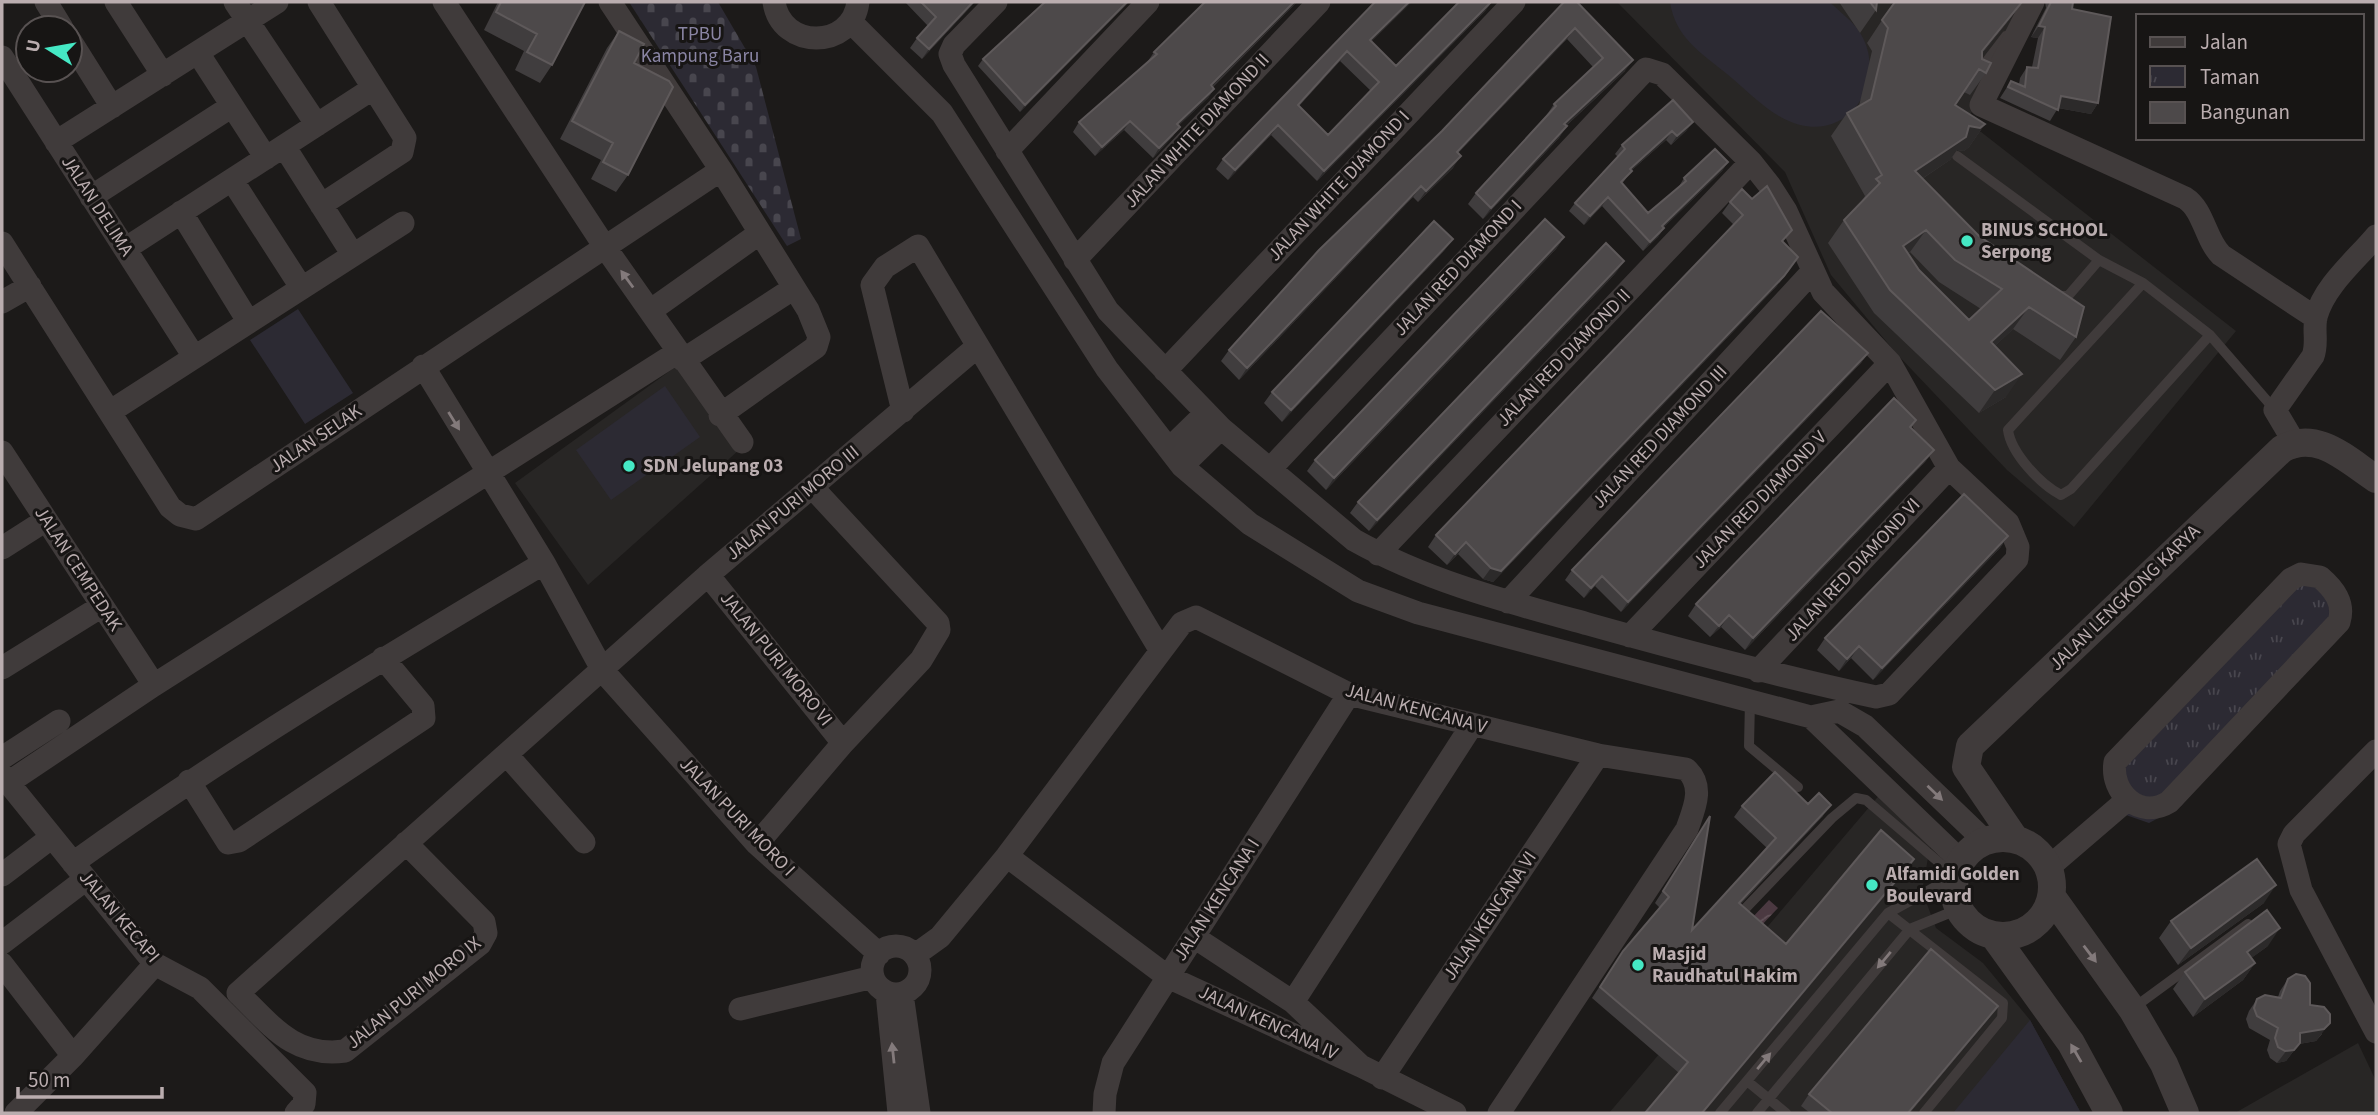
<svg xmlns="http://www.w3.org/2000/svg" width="2378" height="1115" viewBox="0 0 2378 1115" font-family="'Source Sans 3',sans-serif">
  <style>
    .built { fill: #282625 }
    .green { fill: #2c2a33 }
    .cemetery { fill: url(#cemetery-stones) }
    .park { fill: url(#park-tufts) }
    .water { fill: url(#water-waves) }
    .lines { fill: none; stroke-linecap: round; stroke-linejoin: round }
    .service { stroke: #403b3b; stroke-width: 10 }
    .minor { stroke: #403b3b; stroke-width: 23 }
    .tertiary { stroke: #403b3b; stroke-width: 28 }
    .wall { fill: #403d3e; fill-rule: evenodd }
    .shaded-wall { fill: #2c2a2a }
    .building { fill: #4d494a; stroke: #5e595a; stroke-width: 2; fill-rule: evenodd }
    .oneway { fill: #837a7b }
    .poi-dot { fill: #45e8c4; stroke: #171514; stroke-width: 2.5 }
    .labels { text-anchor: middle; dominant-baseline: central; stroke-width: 6; stroke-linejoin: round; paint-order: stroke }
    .park-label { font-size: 19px; fill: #8a85a4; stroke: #171514 }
    .street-label { font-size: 19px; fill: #baadaf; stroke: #171514 }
    .poi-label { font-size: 19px; font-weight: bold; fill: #baadaf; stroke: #171514; text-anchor: start }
  </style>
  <defs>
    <pattern id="cemetery-stones" width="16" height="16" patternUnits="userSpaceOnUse" patternTransform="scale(1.75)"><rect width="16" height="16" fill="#2c2a33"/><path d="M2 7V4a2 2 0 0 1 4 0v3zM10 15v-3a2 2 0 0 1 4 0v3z" fill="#48464e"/></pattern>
    <pattern id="park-tufts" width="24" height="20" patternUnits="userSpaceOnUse" patternTransform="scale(1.75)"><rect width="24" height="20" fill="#2c2a33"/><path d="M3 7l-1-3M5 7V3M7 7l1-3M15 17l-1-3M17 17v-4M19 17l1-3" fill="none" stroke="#48464e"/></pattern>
    <pattern id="water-waves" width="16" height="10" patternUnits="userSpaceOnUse" patternTransform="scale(1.75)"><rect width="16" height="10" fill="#4b3941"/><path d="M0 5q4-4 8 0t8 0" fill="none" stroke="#63535a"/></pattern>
  </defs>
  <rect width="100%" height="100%" fill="#1c1a19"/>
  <path class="built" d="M1617,2H2013L2027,9L1967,121L2236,331L2074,527L2007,470L1895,352L1831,275L1785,172Z
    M678,365L739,450L588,585L515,483Z
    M1882,792L1930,847L1922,891L1936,928L1983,963L2030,1020L2081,1113H1609Z
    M2358,1043L2376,1081V1113H2235Z"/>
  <path class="green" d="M1670,2C1710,2 1751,2 1792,2C1802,2 1820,0 1829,2C1834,5 1840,12 1845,16C1896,57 1862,140 1800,125C1772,118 1749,92 1727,74C1701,53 1675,37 1670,2Z
    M298,309L353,393L305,424L250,340Z
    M665,386L700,437L611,500L576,450Z
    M2030,1020L2081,1113H1953Z"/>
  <path class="cemetery" d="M629,2H718L756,67L801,239L787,246Z"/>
  <path class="park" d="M2290,568L2319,571L2346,612L2181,806L2149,823L2126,815L2109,756Z"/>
  <path class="water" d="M1769,900L1778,908L1758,929L1749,921Z"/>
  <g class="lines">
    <path class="service" d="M1980,70L2006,36
      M1957,156L2099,260L2143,283L2210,335L2275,410
      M2143,283L2008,430C2011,453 2040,484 2061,495L2071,489L2210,335
      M2057,296H2068L2099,260
      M1750,701L1749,746L1798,787
      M1888,913L2003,1003L2002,1018L1924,1113
      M2132,1009L2248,924
      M1747,1081L1786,1113
      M1720,1113L1888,913L1955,876L1866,800L1856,798L1832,818L1741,913
      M1757,1113L1910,929L1959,909"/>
    <path class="minor" d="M46,2L62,28
      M116,2L163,75
      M235,2L317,125
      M319,2L405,138L402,152L321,205
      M444,2L605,247L742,442
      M610,2L721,170L808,310L819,337L816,347L720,415
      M774,2C781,50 852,50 858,2
      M996,2L954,45L950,54L954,65L1108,311L1221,428L1354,540C1427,581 1508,602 1588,624C1684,651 1779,676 1876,697L1889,694L2017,559L2018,547L2008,523L1949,468L1890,363L1823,292L1786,211L1770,186L1751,162L1662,74L1646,69L1271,468
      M2033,2L1981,105L2185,198C2204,210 2205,239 2221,255L2316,318
      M851,22L942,113L1107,369L1182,466L1250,524L1358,591L1418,613L1811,717L1839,711L1865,726L1985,841
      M70,40L112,107
      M198,53L266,158
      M2,57L193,355
      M56,142L277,2
      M284,146L353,255
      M1007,151L1148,2
      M232,180L301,287
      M91,197L232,106
      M181,212L248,321
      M2,243L170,507L180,515L196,519L721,170
      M125,249L372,89
      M1075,260L1319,2
      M2,302L30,286
      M650,311L760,233
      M683,360L794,288
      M1165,371L1514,2
      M111,411L403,223
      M903,411L872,285L885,267L918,246L1161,651
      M2294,442L2275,410L2313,356C2318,343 2313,331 2316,317C2324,286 2356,260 2376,236
      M1169,449L1206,413
      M2,452L154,685
      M1182,466L1221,428
      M2,548L46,520
      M1378,554L1751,162
      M544,563L603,671L757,844L879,954
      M2301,574L2320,577C2334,589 2345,603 2339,622L2169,802C2140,820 2110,793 2115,762L2291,579Z
      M708,575L843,743
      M1508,602L1812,272
      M1630,636L1890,363
      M2,668L102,606
      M1758,671L1949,468
      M1811,717L1961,861
      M2376,751L2294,834L2289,844L2301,890L2376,1032
      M507,755L584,842
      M2,758L59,721
      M2,775L155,964L200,988L305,1093L304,1104L296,1113
      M189,781L228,843L239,841L424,718L423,706L383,658
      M8,783L154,685L678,352
      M406,843L484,922L486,933L480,944L345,1051C294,1058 271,1025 238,993L708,575L978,346
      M757,844L843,743L921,660L939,630L938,623L812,487
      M1007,856L1168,977L1361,1066
      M73,863C225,754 384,658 544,563L423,366
      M2049,867L2127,800
      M2,875L52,837
      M1194,937L1293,1002L1361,1066L1455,1113
      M2,943L86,879
      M872 970a24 24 0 1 1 48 0a24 24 0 1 1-48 0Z
      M915,955L940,937L1007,856L1182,623L1196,617L1349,694L1598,755L1686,769C1705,786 1694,809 1687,829L1499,1113
      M2,964L73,1056
      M887,993L899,1113
      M902,994L919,1113
      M1293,1002L1472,725
      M740,1009L873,977
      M1382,1078L1598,755
      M16,1113L73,1056L155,964
      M1104,1113L1105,1094L1113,1063L1349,694"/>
    <path class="tertiary" d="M1954 887a49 49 0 1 1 98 0a49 49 0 1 1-98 0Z
      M2015,839L1966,767L1970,746L2282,449C2317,429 2347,460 2376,479
      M2052,897L2132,1009L2164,1064L2185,1113
      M1994,936L2071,1043L2109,1113"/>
  </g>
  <path class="wall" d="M498,2H585L552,65L540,83L515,70L524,51L484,30Z
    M905,2H975L922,59L910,48L917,38L928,26Z
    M1045,2H1129L1020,112L978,66L983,59Z
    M1297,2L1213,87L1214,89L1208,98L1179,125L1173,136L1153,158L1124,130L1095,156L1073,132L1079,122L1149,62L1148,61L1154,52Z
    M1375,2L1372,42L1396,66L1492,2L1485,11L1317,181L1271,135L1228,180L1216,169L1223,159ZM1340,61L1371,91L1328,135L1299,106Z
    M1564,2L1625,71L1566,126L1559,138L1483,219L1468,204L1476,193L1546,116L1554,104L1593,67L1567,39L1458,153L1453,168L1418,202L1413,197L1239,380L1221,361L1229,350L1442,131Z
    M1839,2H1877L1876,10L1860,33Z
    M1894,2H2022L2006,24L1982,54V59L1986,73L1970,95L1964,92L1955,105L1985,124L1969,147L1964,151L1957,150L1950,160L1922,179L2076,337L2060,360L2013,329L1995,346L2006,397L1979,413L1874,313L1828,243L1844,220L1861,202L1865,196L1831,136L1847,113L1859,106L1872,51L1867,43ZM1910,252L1939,282L1981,309L1969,320L1919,270L1908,254Z
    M2045,2H2073L2072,9L2098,103L2091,114L2058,108L2050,121L2000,98L2011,81L2019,84L2020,78L2027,67H2032L2038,38L2031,37L2046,8Z
    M619,31L634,63L628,175L616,192L591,179L601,160L560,139L607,48Z
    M1693,122L1686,131L1671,145L1666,140L1632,170L1622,184L1648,213L1678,188L1684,178L1728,162L1722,171L1664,227V228L1658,237L1643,251L1602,206L1584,225L1569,211L1575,203L1618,157L1615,154L1622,145Z
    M1730,202L1783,243L1790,269L1776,287L1493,582L1483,579L1458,554L1447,565L1428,547L1436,535L1734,225L1722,213Z
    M1564,237L1556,249L1326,490L1307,471L1315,460Z
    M1445,250L1282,422L1264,403L1272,392Z
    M1616,273L1369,531L1350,513L1358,502Z
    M1868,353L1861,363L1621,612L1595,586L1584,598L1565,580L1572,570Z
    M1916,420L1911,428L1934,450L1925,462L1745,650L1721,627L1710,637L1688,616L1696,604Z
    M2008,536L2000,548L1873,680L1851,658L1839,671L1817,650L1825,638Z
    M1808,804L1823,816L1741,904L1786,944L1907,870L1679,1073L1592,998L1623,951L1660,908L1655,903L1710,816L1692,930L1767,848L1734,817L1742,806Z
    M2264,903L2178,965L2159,938L2171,921Z
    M2268,946L2251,958L2255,963L2243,980L2193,1017L2173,989L2185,972Z
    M2288,979L2310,1005L2322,1034L2316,1041L2299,1044L2286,1061L2277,1063L2270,1058L2267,1050L2270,1040L2249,1028L2246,1019L2249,1011L2257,999L2278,997L2280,991Z
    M1990,1017L1910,1113H1810L1801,1106L1809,1094Z"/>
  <path class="shaded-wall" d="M973,2H975L922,59L929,49Z
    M1127,2H1129L1020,112L1025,105Z
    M1294,2H1297L1205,94L1211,85Z
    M1409,2H1412L1363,50L1370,40Z
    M1492,2L1485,11L1317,181L1324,171Z
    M2022,2L2006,24L1966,74L1982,51Z
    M2039,26L2045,27L2038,38L2031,37Z
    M1575,28L1567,39L1449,163L1457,152Z
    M1347,51L1340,61L1291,115L1298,105Z
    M1633,60L1625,71L1556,135L1564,124Z
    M1214,89L1208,98L1171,133L1177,124Z
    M2061,96L2098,103L2091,114L2053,107Z
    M1130,121L1124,130L1095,156L1102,147Z
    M1693,122L1686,131L1671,145L1677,136Z
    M1985,124L1969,147L1964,151L1957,150L1950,160L1899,194L1915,171L1969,126Z
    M1278,125L1271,135L1228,180L1235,170Z
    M1567,126L1559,138L1483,219L1491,208Z
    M1180,127L1173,136L1153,158L1159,148Z
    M1672,131L1666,140L1624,177L1630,169Z
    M1461,156L1453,168L1418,202L1426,191Z
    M1728,162L1722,171L1656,235L1662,226Z
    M1421,186L1413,197L1239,380L1247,368Z
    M1608,197L1602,206L1584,225L1590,216Z
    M1664,228L1658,237L1643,251L1650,242Z
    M1926,230L1910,252L1887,269L1903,246Z
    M1564,237L1556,249L1326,490L1334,478Z
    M1453,239L1445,250L1282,422L1291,410Z
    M1798,257L1776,287L1493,582L1483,579L1491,568Z
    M1624,261L1616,273L1369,531L1377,520Z
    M2029,307L2013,329L1975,365L1991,342Z
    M1868,353L1861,363L1621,612L1628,602Z
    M2022,374L2006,397L1979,413L1995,390Z
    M1934,450L1925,462L1745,650L1753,638Z
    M2008,536L2000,548L1873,680L1882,668Z
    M1466,542L1458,554L1447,565L1455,554Z
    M1602,576L1595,586L1584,598L1591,588Z
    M1729,615L1721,627L1710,637L1719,626Z
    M1859,646L1851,658L1839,671L1847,659Z
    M1831,805L1823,816L1731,914L1739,903Z
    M1914,859L1907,870L1704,1113H1702Z
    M2276,885L2264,903L2178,965L2191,948Z
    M2280,928L2268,946L2235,970L2247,952Z
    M2255,963L2243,980L2193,1017L2205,999Z
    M1998,1006L1990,1017L1910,1113H1908Z
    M2330,1023L2316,1041L2299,1044L2286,1061L2277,1063L2300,1033Z"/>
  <path class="building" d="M501,2H585L552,65L527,52L537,34L496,12Z
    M921,2H973L929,49L917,38L936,17Z
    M1045,2H1127L1025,105L983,59Z
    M1205,2H1294L1211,85L1214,89L1177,124L1180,127L1159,148L1130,121L1102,147L1079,122L1157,54L1154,52Z
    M1375,2H1409L1370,40L1396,66L1459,2H1491L1324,171L1278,125L1235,170L1223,159ZM1347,51L1379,82L1328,135L1298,105Z
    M1564,2H1577L1633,60L1564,124L1567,126L1491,208L1476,193L1556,106L1554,104L1603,58L1575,28L1457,152L1461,156L1426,191L1421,186L1247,368L1229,350L1319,250L1442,131Z
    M1870,2H1877L1876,10Z
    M1895,2H2022L1982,51V59L1991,63L1986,73L1979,69L1955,105L1985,124L1980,128L1969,126L1966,137L1915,171L1979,236L2084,307L2076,337L2029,307L1991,342L2022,374L1995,390L1890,290L1844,220L1880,183L1876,179L1882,175L1847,113L1871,99L1888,28L1882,20ZM1926,230L1955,260L2002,289L1969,320L1919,270L1903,246Z
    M2051,2H2073L2072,9L2111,17L2098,103L2061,96L2058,110L2008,87L2011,81L2025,87L2027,67L2038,68L2045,27L2039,26Z
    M619,31L644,44L634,63L669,81L673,87L628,175L603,162L613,143L572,121Z
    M1673,100L1693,122L1677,136L1672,131L1630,169L1632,171L1621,182L1648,213L1686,181L1684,178L1715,149L1728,162L1662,226L1664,228L1650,242L1608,197L1590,216L1575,203L1625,149L1622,145Z
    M1767,186L1792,230L1782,241L1798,257L1784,276L1501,571L1491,568L1466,542L1455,554L1436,535L1743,215L1730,202L1742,189L1752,199Z
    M1545,219L1564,237L1334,478L1315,460Z
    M1434,221L1453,239L1291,410L1272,392Z
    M1606,243L1624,261L1377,520L1358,502Z
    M1821,311L1868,353L1628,602L1602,576L1591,588L1572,570Z
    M1894,398L1916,420L1910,427L1934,450L1753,638L1729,615L1719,626L1696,604Z
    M1964,494L2008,536L1882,668L1859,646L1847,659L1825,638Z
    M1775,772L1808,804L1819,793L1831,805L1739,903L1786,944L1881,830L1914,859L1702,1113H1645L1688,1062L1600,987L1623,951L1669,897L1663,891L1710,816L1692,930L1776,838L1742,806Z
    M2257,859L2276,885L2191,948L2171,921Z
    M2267,910L2280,928L2247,952L2255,963L2205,999L2185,972Z
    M1931,949L1998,1006L1908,1113H1832L1809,1094Z
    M2296,974L2305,976L2310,983V1005L2324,1007L2330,1014V1023L2324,1029L2300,1033V1043L2294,1050L2285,1051L2278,1047L2275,1038L2278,1028L2257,1016L2254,1008L2257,999L2265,995L2281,998L2288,979Z"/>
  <defs><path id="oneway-solid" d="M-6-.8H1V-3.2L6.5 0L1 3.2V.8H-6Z" transform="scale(1.75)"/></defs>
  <g class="oneway">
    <use href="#oneway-solid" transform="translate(627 279) rotate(-126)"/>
    <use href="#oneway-solid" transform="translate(454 421) rotate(58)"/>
    <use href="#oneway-solid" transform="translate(1935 793) rotate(44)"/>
    <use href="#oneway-solid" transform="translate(2090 954) rotate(53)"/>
    <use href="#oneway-solid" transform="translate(1884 960) rotate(130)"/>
    <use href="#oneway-solid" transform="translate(893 1053) rotate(-96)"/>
    <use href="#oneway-solid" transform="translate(2076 1053) rotate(-120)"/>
    <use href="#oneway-solid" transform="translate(1764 1061) rotate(-50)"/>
  </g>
  <g class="poi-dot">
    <circle cx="1967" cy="241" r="7"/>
    <circle cx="629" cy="466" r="7"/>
    <circle cx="1872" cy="885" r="7"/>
    <circle cx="1638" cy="965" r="7"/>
  </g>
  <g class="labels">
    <g class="park-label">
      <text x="700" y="34">TPBU<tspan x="700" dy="22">Kampung Baru</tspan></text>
    </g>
    <g class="street-label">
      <text transform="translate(1197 131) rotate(-47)">JALAN WHITE DIAMOND II</text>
      <text transform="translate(1339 186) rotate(-47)">JALAN WHITE DIAMOND I</text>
      <text transform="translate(97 206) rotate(57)">JALAN DELIMA</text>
      <text transform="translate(1458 268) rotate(-47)">JALAN RED DIAMOND I</text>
      <text transform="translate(1564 358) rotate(-46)">JALAN RED DIAMOND II</text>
      <text transform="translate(1660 437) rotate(-47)">JALAN RED DIAMOND III</text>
      <text transform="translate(316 439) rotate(-34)">JALAN SELAK</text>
      <text transform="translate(1760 500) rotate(-46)">JALAN RED DIAMOND V</text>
      <text transform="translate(793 503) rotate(-40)">JALAN PURI MORO III</text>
      <text transform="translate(78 569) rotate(57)">JALAN CEMPEDAK</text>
      <text transform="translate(1853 570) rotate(-47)">JALAN RED DIAMOND VI</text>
      <text transform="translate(2125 598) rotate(-44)">JALAN LENGKONG KARYA</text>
      <text transform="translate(776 659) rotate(51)">JALAN PURI MORO VI</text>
      <text transform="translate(1416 709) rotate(15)">JALAN KENCANA V</text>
      <text transform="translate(737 817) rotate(46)">JALAN PURI MORO I</text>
      <text transform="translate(1217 900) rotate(-57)">JALAN KENCANA I</text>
      <text transform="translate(1490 916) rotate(-56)">JALAN KENCANA VI</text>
      <text transform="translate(119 917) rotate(50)">JALAN KECAPI</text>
      <text transform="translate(414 993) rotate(-39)">JALAN PURI MORO IX</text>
      <text transform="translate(1268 1023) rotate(25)">JALAN KENCANA IV</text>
    </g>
    <g class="poi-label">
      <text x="1981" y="230">BINUS SCHOOL<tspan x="1981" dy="22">Serpong</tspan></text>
      <text x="643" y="466">SDN Jelupang 03</text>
      <text x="1886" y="874">Alfamidi Golden<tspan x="1886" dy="22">Boulevard</tspan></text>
      <text x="1652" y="954">Masjid<tspan x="1652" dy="22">Raudhatul Hakim</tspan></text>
    </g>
  </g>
  <rect width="2378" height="1115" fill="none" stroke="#baadaf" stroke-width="7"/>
  <rect x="2136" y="14" width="228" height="126" fill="#171514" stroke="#585252" stroke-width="2"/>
  <rect x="2150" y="37" width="35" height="10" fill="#403b3b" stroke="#585252" stroke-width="2"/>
  <text x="2200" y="49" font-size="21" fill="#baadaf">Jalan</text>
  <rect x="2150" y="66" width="35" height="21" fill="url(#park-tufts)" stroke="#585252" stroke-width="2"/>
  <text x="2200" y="84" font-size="21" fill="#baadaf">Taman</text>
  <rect x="2150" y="102" width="35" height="21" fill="#4d494a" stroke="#585252" stroke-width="2"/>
  <text x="2200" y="119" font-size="21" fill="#baadaf">Bangunan</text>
  <g transform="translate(49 49) rotate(281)"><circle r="33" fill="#171514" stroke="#585252" stroke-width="2"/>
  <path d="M0-5L12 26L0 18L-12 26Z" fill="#45e8c4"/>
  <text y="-10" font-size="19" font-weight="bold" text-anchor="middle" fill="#baadaf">U</text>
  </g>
  <path d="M18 1087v10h144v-10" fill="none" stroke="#baadaf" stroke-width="3.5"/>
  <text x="28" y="1087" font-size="21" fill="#baadaf" stroke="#171514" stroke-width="5" paint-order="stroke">50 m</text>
</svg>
